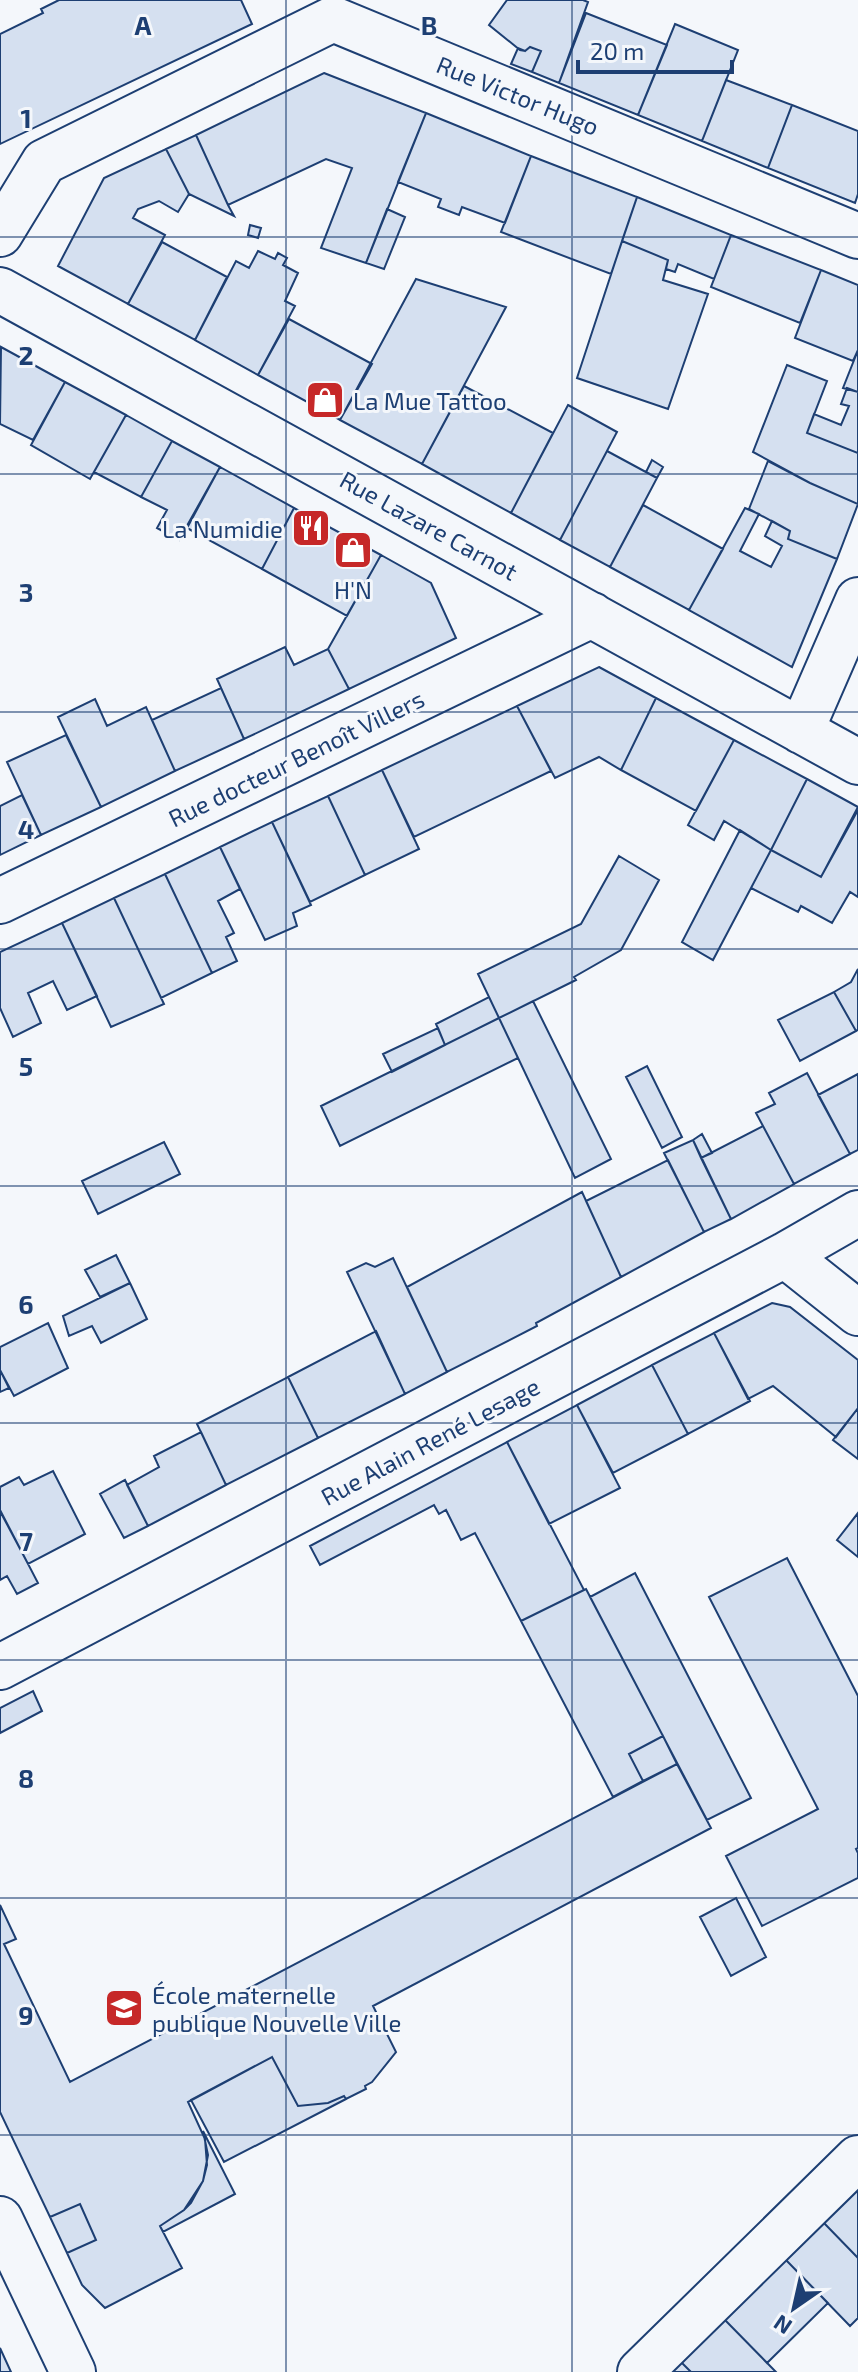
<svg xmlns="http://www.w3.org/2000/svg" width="858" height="2372" viewBox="0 0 858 2372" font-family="'Exo 2',sans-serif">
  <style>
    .building { fill: #d5e0f0; stroke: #1d3f73; stroke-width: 2 }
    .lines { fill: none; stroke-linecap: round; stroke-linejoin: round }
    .street-casing { stroke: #1d3f73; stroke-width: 48 }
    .street { stroke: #f4f7fb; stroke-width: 44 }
    .grid { fill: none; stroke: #1d3f73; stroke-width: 2; stroke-opacity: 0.55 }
    .labels { text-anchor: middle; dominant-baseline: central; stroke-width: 6; stroke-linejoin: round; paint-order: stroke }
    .street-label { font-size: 24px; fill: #1d3f73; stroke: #f4f7fb }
    .poi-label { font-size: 24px; fill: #1d3f73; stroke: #f4f7fb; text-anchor: start }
    .grid-label { font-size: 26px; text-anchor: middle; font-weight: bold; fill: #1d3f73; stroke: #f4f7fb; stroke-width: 6; stroke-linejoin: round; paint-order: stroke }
  </style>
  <rect width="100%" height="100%" fill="#f4f7fb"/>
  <path class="building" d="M59,0H241L252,24L0,144V34L43,13L41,9Z
    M507,0H583L588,2L559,83L532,72L541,51L530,47L525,51L520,50L489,25Z
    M586,13L667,45L638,115L559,83Z
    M675,24L738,50L702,141L638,115Z
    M530,47L541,51L532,72L511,64L518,48L525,51Z
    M324,73L426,113L366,263L321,248L352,168L326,159L228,205L196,135Z
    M726,80L792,105L768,168L702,141Z
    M792,105L858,131V194L855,203L768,168Z
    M426,113L531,156L505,223L462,207L459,215L438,207L441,199L398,182Z
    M196,135L228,205L234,216L189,194L166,149Z
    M166,149L189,194L178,212L159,201L138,209L133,218L165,235L128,304L58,266L104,178Z
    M531,156L637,197L611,274L501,232Z
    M637,197L731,235L714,279L678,264L675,272L666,269L668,260L622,241Z
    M387,209L405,217L384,269L366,263Z
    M250,225L261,228L258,238L248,235Z
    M731,235L821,270L800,323L711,287Z
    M622,241L668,260L663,280L708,294L668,409L577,378Z
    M162,242L227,277L195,340L128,304Z
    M258,251L275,259L278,253L287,258L283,265L298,273L285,301L295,306L258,375L195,340L236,261L249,268Z
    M821,270L858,285V350L853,361L795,338Z
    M416,279L506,307L422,464L340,420Z
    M289,319L372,364L340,420L258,375Z
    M1,347L65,382L33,440L0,424Z
    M858,350V392L843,388Z
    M787,365L827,381L807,433L858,453V504L810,483L753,452Z
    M65,382L126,415L90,479L31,445Z
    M464,386L553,433L511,513L422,464Z
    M847,388L858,392V453L807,433L814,414L841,425L849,406L841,404Z
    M568,405L617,432L560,540L511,513Z
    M126,415L172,441L141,497L94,472Z
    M172,441L220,467L179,540L157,528L167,510L141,497Z
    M607,451L657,478L610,567L560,540Z
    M652,460L663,467L657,478L646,472Z
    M768,461L810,483L858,504L837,559L788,539L790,531L749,509Z
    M220,467L294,508L262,569L187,528Z
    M643,505L723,549L689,610L610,567Z
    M294,508L381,555L347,616L262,569Z
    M745,508L759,514L740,551L771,567L782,546L765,536L772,521L790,531L788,539L837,559L792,667L689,610Z
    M381,555L431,583L456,638L349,689L328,649Z
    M285,647L294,665L328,649L349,689L244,739L217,679Z
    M599,667L656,698L621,770L599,757L555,778L517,706Z
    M221,688L244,739L175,771L152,720Z
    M656,698L734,740L696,811L621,770Z
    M95,699L107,726L146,707L175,771L101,807L58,717Z
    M517,706L551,771L414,837L382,770Z
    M66,735L101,807L41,835L7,762Z
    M734,740L807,779L771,850L724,821L714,840L688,825Z
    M382,770L419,849L365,875L328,796Z
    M807,779L858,807L821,877L771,850Z
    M22,795L41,835L0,855V806Z
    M328,796L365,875L310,902L272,822Z
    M858,810V897L850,892L832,923L801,906L798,912L751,888L771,850L821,877Z
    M272,822L311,905L293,913L297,926L265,940L220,847Z
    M740,830L771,850L713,960L682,942Z
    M220,847L240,889L218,901L234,933L226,937L237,961L212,973L165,874Z
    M619,856L659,880L621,950L574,977L576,980L499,1018L478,974L581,924Z
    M165,874L212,973L161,998L114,898Z
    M114,898L164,1004L111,1027L62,923Z
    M62,923L97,996L67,1010L53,981L28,993L41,1023L13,1037L0,1008V952Z
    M858,969V1030L856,1031L834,992L851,982Z
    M834,992L856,1031L800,1061L778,1020Z
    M489,997L499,1018L445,1045L436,1024Z
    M533,1001L611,1159L575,1178L499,1018Z
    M499,1018L518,1058L340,1146L321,1106Z
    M438,1028L445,1045L392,1072L383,1054Z
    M647,1066L682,1137L662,1148L626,1077Z
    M807,1073L850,1154L794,1184L756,1113L775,1104L769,1093Z
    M858,1074V1150L850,1154L818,1095Z
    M763,1126L794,1184L731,1219L701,1158Z
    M702,1134L712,1153L701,1158L693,1140Z
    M693,1140L731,1219L704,1232L664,1153Z
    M164,1142L180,1174L98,1214L82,1181Z
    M668,1160L704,1232L621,1277L586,1201Z
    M582,1192L621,1277L536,1323L537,1326L447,1372L407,1287Z
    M116,1255L130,1283L100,1297L85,1270Z
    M393,1258L447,1372L405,1394L347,1272L366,1263L375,1267Z
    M130,1283L147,1319L101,1343L92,1326L69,1336L63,1316Z
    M772,1303L790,1307L858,1360V1408L836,1437L773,1386L748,1399L714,1333Z
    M48,1323L68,1368L14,1396L0,1370V1347Z
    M376,1331L405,1394L318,1438L288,1377Z
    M714,1333L750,1401L688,1434L652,1365Z
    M652,1365L688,1434L613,1473L577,1405Z
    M0,1370L9,1388L0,1392Z
    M288,1377L318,1438L226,1485L197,1424Z
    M577,1405L620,1488L549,1524L507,1442Z
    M858,1408V1459L833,1440Z
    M201,1432L226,1485L148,1526L127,1485L159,1467L154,1456Z
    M507,1442L584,1590L521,1621L475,1533L461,1540L446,1510L439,1514L434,1505L320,1565L310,1546Z
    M53,1471L85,1534L28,1564L0,1511V1487L19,1477L24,1485Z
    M125,1480L148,1526L124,1538L100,1494Z
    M0,1510L38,1583L17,1594L7,1576L0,1580Z
    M858,1513V1557L837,1540Z
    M787,1558L858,1696V1848L856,1849L858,1853V1878L762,1926L726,1856L818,1809L709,1597Z
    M635,1573L751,1798L707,1820L590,1597Z
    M586,1589L663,1736L629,1754L643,1781L613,1797L521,1621Z
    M33,1691L42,1711L0,1733V1708Z
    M663,1736L677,1764L643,1781L629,1754Z
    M677,1764L711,1828L373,2006L396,2052L372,2082L365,2086L366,2089L346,2099L344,2096L328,2103L298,2106L272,2057L188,2102L205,2139L207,2165L203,2181L191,2203L184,2210L160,2226L182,2268L105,2308L82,2285L67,2253L96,2240L80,2204L50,2217L0,2112V1905L16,1939L4,1944L70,2082Z
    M736,1898L766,1957L731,1976L700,1917Z
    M272,2057L298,2106L328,2103L344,2096L346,2099L224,2162L191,2100Z
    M203,2131L235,2194L163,2232L160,2226L184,2210L203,2181L208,2155Z
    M858,2188V2258L823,2222Z
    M80,2204L96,2240L67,2253L50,2217Z
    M823,2222L858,2258V2318L850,2326L785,2259Z
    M785,2259L828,2303L767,2363L724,2319Z
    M724,2319L776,2372H691L680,2361Z
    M0,2348L11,2372H0Z
    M680,2361L691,2372H668Z"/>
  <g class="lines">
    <defs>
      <path id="street" d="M0,234L44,162L333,19L858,236
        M0,290L858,762
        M801,731L858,600
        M0,901L592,615
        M785,1255L858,1313
        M0,1667L785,1255L858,1213
        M0,2219L73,2372
        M640,2372L858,2158"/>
    </defs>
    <use href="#street" class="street-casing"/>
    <use href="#street" class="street"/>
  </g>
  <path class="grid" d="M286,0V2372M572,0V2372M0,237H858M0,474H858M0,712H858M0,949H858M0,1186H858M0,1423H858M0,1660H858M0,1898H858M0,2135H858"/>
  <defs>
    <symbol id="shop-square" viewBox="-11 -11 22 22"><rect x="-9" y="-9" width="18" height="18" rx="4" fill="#c62828" stroke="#f4f7fb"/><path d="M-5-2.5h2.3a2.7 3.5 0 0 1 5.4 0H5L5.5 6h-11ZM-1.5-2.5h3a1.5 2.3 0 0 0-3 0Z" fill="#fff"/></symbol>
    <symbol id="restaurant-square" viewBox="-11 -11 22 22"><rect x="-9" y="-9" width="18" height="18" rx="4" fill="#c62828" stroke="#f4f7fb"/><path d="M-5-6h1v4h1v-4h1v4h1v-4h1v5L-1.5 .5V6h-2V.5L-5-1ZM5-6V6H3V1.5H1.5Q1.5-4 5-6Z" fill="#fff"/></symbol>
    <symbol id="school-square" viewBox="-11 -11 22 22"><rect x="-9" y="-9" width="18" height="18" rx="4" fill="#c62828" stroke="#f4f7fb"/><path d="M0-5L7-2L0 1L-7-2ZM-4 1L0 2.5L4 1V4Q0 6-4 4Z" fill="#fff"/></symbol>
  </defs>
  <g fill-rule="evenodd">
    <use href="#shop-square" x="303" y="378" width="44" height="44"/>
    <use href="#restaurant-square" x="289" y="506" width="44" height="44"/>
    <use href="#shop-square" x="331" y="528" width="44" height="44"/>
    <use href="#school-square" x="102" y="1986" width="44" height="44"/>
  </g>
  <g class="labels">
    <g class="street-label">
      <text transform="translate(518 95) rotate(22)">Rue Victor Hugo</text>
      <text transform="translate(429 525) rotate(29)">Rue Lazare Carnot</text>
      <text transform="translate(296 758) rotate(-26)">Rue docteur Benoît Villers</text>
      <text transform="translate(430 1441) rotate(-28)">Rue Alain René Lesage</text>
    </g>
    <g class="poi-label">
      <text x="353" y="400">La Mue Tattoo</text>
      <text x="283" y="528" text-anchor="end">La Numidie</text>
      <text x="353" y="589" text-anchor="middle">H'N</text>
      <text x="152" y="1994">École maternelle<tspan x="152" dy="28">publique Nouvelle Ville</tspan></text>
    </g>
  </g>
  <g class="grid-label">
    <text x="143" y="35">A</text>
    <text x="429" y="35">B</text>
    <text x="26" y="128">1</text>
    <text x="26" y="365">2</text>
    <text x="26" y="602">3</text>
    <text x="26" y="839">4</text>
    <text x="26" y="1076">5</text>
    <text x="26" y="1314">6</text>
    <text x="26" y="1551">7</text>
    <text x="26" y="1788">8</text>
    <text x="26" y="2025">9</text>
  </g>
  <g transform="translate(794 2308) rotate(214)" stroke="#f4f7fb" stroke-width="6" paint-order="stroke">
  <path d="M0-6L14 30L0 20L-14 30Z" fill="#1d3f73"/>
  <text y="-12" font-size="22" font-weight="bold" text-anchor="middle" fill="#1d3f73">N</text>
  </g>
  <path d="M578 60v12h154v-12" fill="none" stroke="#1d3f73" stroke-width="4"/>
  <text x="590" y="60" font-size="24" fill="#1d3f73" stroke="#f4f7fb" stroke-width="6" paint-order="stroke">20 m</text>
</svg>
